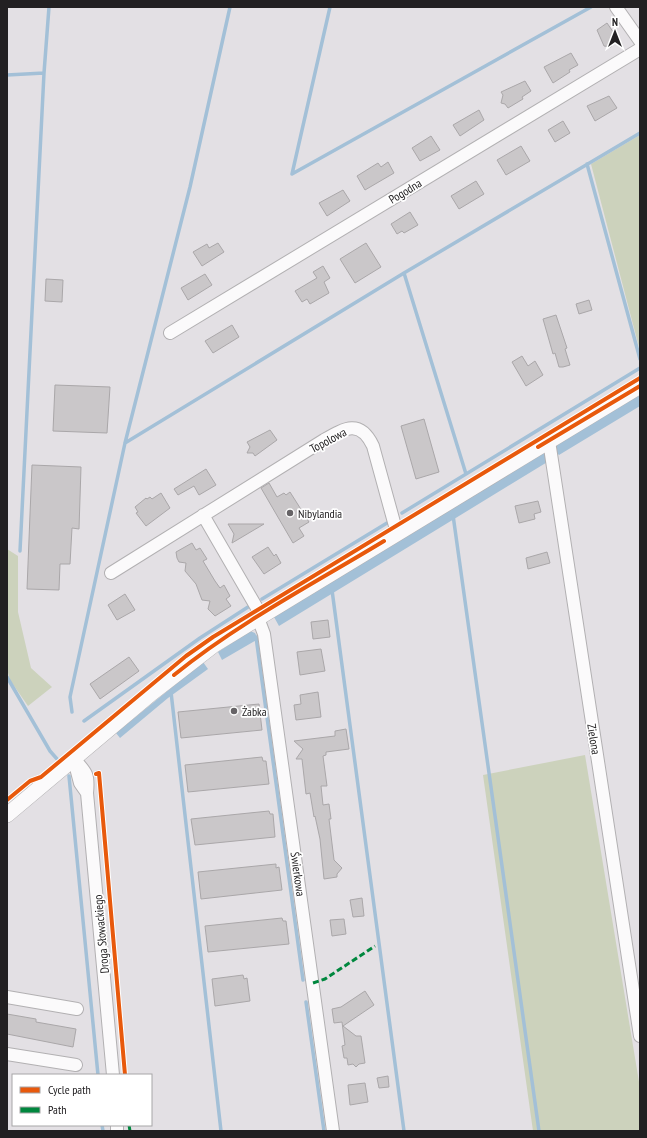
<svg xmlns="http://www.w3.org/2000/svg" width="647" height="1138" viewBox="0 0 647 1138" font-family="'PT Sans Narrow',sans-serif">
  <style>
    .green { fill: #ccd2bc }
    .water { fill: #a3c0d7 }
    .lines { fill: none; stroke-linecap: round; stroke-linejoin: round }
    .stream { stroke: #a3c0d7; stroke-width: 3.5 }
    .building { fill: #cac7c9; stroke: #aaa7a9 }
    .minor-casing { stroke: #b2b0b2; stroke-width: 14 }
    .major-casing { stroke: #b2b0b2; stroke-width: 16 }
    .minor { stroke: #fbfafb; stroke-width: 12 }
    .major { stroke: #fbfafb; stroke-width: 15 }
    .quiet { stroke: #00873e; stroke-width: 3; stroke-dasharray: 6 3; stroke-linecap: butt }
    .cycleway-casing { stroke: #fff; stroke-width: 6 }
    .cycleway { stroke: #e8590c; stroke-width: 4 }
    .poi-dot { fill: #666366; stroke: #fff; stroke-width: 1.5 }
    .labels { text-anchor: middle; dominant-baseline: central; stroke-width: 3.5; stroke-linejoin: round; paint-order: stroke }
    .street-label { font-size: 12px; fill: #222022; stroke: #fff }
    .poi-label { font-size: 12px; fill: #222022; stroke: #fff; text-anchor: start }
  </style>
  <rect width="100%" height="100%" fill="#e3e0e4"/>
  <path class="green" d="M640,135V351L591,164Z
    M7,549L18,556V612L31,668L52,687L28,706L10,680L7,669Z
    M585,755L640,1088V1131H533L483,775Z"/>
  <path class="water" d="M640,393V406L559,455L556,452V444Z
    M543,451L547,455L549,461L279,626L274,617Z
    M250,631L255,633L258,639L222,660L218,652Z
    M203,662L208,669L168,698L120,738L116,733Z"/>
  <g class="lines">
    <path class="stream" d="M330,7L292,174L591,7
      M7,75L44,73
      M587,164L640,359
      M404,273L466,474
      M125,443L404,273L640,133
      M402,513L640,368
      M453,515L539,1131
      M20,551L44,73L49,7
      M332,590L404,1131
      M262,599L387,523
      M256,637L303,980
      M7,677L50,751L57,759
      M171,692L221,1131
      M72,712L70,697L125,443L190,187L230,7
      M84,721L200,638L248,607
      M69,776L98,1075
      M306,1002L324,1131
      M102,1125L103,1131"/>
  </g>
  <path class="building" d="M607,23L618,39L612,43L611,47L604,46L597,30Z
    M571,53L578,65L569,70L570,72L553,83L544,67Z
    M525,81L531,91L522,97L523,99L508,108L505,104L501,103L503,95L501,92Z
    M609,96L617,108L595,121L587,106Z
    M479,110L484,120L460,136L453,125Z
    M563,121L570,133L555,142L548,130Z
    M431,136L440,150L420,161L412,148Z
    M521,146L530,161L506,175L497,160Z
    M388,162L394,173L365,190L357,176L378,163L381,167Z
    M476,181L484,194L459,209L451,196Z
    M343,190L350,201L327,216L319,203Z
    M410,212L418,225L404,233L402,231L397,234L391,224Z
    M218,243L224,252L202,266L193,252L207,244L209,248Z
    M366,243L381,267L355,283L340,259Z
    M323,266L330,278L324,282L329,293L310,304L307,299L302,302L295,291L317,278L313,272Z
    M205,274L212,285L188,300L181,288Z
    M46,279L63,280L62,302L45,301Z
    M589,300L592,310L579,314L576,304Z
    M556,315L567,348L565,349L570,365L563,367H559L555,353L553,354L543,319Z
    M232,325L239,337L213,353L205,341Z
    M522,356L528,366L535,361L543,375L526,386L512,362Z
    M55,385L110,387L107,433L53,431Z
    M424,419L439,472L416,479L401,426Z
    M270,430L277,440L255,456L253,453H247L250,447L247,442Z
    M32,465L81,467L79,529L72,528L70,564H60L59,590L27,589Z
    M206,469L216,485L199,495L194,486L178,495L174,489Z
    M269,483L277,497L284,493L286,495L290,492L309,522L299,528L304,536L293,543L261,488Z
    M161,493L170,508L146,526L136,513L138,512L135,507L146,498L147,499L150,497L152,499Z
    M538,501L541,512L534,514L535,519L519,523L515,506Z
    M228,524H264L232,543L234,534Z
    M192,543L196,550L200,548L207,559L203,561L215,581L220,588L224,585L230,596L226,599L231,606L215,616L208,609L210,601L202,600L196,584L185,571L186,563L179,562L177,558L176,552Z
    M268,547L274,556L276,554L281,563L264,574L252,557Z
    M547,552L550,563L528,569L526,558Z
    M125,594L135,610L117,620L108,605Z
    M328,620L330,637L313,639L311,622Z
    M321,649L325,671L300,675L297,652Z
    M129,657L139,671L100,699L90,684Z
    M318,692L321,717L296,720L294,705L301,704L300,695Z
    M259,704L262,730L181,738L178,712Z
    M346,729L349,749L326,752V755L323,756L327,786H321L323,805L329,804L331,819H329L334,860L342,868L337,874V877L324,879L320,839L315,816L314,817L310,793L306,794L302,759H296L303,749L294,741L335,736V731Z
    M262,757L263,761H266L269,784L188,792L185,765Z
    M269,811L270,814H273L275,837L195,845L191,819Z
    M276,864V868L279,867L282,890L201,899L198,872Z
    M362,898L364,916L353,917L350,900Z
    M282,918L283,921H286L289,944L208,952L205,926Z
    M344,919L346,934L332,936L330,920Z
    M243,975L244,979L247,978L250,1001L215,1006L212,979Z
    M365,991L374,1005L343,1026L356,1036H361L365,1063L359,1064L356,1067L353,1064L348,1065L347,1058H344L342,1046L345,1045L342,1022L334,1023L332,1009L341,1007Z
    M7,1014L36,1019V1022L76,1029L73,1047L7,1034Z
    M388,1076L389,1087L379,1088L377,1078Z
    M365,1083L368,1102L350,1105L348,1085Z"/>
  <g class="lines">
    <defs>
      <path id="minor" d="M616,7L640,41
        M170,333L640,49
        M549,441L640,1036
        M203,515L261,615
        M111,573L324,440C345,428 360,419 373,446L395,526L399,532
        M258,618L264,634L333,1131
        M74,759C86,772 89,774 87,793L113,1075
        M74,760L80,783L87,793
        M7,997L77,1009
        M7,1054L76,1065
        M117,1125V1131"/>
      <path id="major" d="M7,815L152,693L214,645L640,386"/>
    </defs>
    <use href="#minor" class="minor-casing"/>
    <use href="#major" class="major-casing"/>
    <use href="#minor" class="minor"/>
    <use href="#major" class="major"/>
    <path class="quiet" d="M313,983L325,979L375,946
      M129,1125L130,1131"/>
    <defs>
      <path id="cycleway" d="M538,447L640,386
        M174,675C238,623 313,584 384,541
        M96,774L99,773L125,1075
        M7,800L30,781L41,777L186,656L213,637L640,378"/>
    </defs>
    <use href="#cycleway" class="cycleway-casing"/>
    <use href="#cycleway" class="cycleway"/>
  </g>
  <g class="poi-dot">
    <circle cx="290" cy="513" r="4"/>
    <circle cx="234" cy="711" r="4"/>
  </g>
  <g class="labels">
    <g class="street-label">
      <text transform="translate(405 191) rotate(-31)">Pogodna</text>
      <text transform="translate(328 440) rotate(-28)">Topolowa</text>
      <text transform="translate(594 739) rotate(81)">Zielona</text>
      <text transform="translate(298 874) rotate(82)">Świerkowa</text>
      <text transform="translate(101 934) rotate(-95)">Droga Słowackiego</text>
    </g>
    <g class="poi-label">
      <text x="298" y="513">Nibylandia</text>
      <text x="242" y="711">Żabka</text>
    </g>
  </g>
  <rect width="647" height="1138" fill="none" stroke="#222022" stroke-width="16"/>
  <rect x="12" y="1074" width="140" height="52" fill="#ffffff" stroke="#a7a6a7"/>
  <rect x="20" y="1087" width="20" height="6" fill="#e8590c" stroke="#a7a6a7"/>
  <text x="48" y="1094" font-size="12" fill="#222022">Cycle path</text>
  <rect x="20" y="1107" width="20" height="6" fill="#00873e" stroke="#a7a6a7"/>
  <text x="48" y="1114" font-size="12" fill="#222022">Path</text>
  <g transform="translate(615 32)" stroke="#ffffff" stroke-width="3" paint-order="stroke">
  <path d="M0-3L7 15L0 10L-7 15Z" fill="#222022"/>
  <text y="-6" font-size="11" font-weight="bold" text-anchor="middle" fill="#222022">N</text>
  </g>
</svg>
